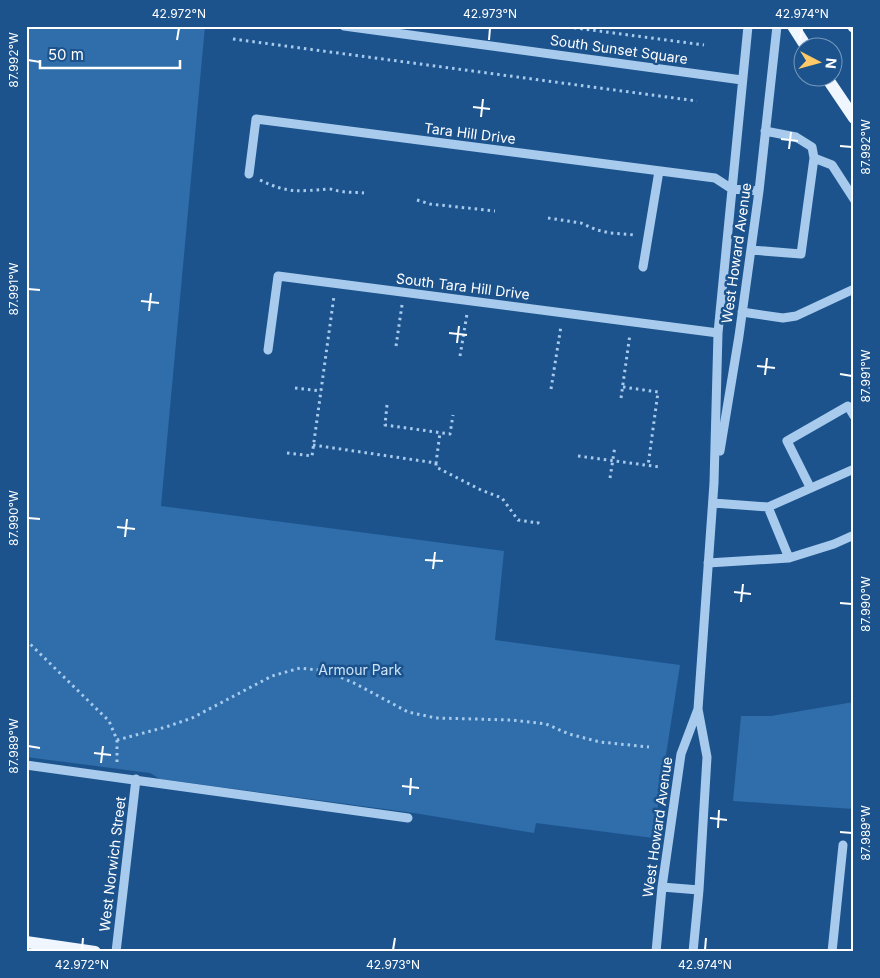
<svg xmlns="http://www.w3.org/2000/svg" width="880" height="978" viewBox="0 0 880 978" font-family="Inter,sans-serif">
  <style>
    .green { fill: #2f6eaa }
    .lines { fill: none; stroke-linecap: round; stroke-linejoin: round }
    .path { stroke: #a8cbed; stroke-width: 3; stroke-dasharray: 2.5 4; stroke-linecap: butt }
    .minor { stroke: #a8cbed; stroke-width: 9 }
    .major { stroke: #eff6ff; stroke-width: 12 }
    .ticks { fill: none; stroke: #fff; stroke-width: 2 }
    .labels { text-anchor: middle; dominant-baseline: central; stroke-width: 5; stroke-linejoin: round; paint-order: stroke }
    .street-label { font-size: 14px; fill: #fff; stroke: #1c538d }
    .park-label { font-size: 14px; fill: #cee4f9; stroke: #1c538d }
    .neatline { fill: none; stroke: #fff; stroke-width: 2 }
    .ticks-label { font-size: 12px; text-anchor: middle; fill: #fff }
  </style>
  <rect width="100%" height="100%" fill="#1c538d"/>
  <path class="green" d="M26,26H205L161,506L504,551L495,640L680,665L653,838L536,823L534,833L414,813L160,779L150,773L26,757Z
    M854,702V809L733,801L741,716H771Z"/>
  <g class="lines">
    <path class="path" d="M561,26L704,45
      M233,39L697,101
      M260,180C289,194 299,191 329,189C333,189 336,191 340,191C348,193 356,192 364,193
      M417,200L430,204L495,211
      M548,218L581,223L597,230L610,233L635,235
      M396,346L402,305
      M460,356L467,314
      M623,387L658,392L648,466
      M295,388L321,391
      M551,389L561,326
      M621,398L630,334
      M387,405L385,425L450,434L453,415
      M313,445L436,463L440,433
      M287,453L312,456L334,296
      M578,456L660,467
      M436,463V467L481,490L502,498L518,520L538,523L539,518
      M610,478L615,446
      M26,640L109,721L117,740L166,727L192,718L272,676L300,668L327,671L356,684L408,712L436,718L511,720L546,724L569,734L600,742L649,747
      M117,740V764"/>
    <path class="minor" d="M344,26L742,80
      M814,158L832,165L854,199
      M249,174L256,119L715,178L732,189L759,191
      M751,250L801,254L814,158L812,147L796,137L765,131
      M643,267L659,171
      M742,312L783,318L796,316L854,289
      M268,350L278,276L718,333
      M720,451L739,336L759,191L777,26
      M810,487L787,441L848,406L854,416
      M713,503L768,507L854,469
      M768,507L789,558
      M708,563L789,558L834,544L854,535
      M26,765L408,818
      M662,887L699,890
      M116,952L136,779
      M656,952L662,887L681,754L698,709
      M693,952L699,890L707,757L698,709L714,483L718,333L748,26
      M832,952L843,845"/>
    <path class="major" d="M793,26L807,48
      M853,26L854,27
      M827,78L854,118
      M26,942L95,952"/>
  </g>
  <path class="ticks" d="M177,40L179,28M489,40L490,28M800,40L802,28M28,60L40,62M473,107L490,109M481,117L483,99M781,139L798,141M840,146L852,147M789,149L791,132M28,289L40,290M141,301L159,303M149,311L151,293M449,333L467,335M457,343L459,326M757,366L775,368M840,374L852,376M765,375L767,358M28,518L40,519M117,527L135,529M125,537L127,519M425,560L443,561M433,569L435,552M734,592L751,594M741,602L743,584M840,603L852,604M28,746L40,748M94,753L111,755M101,763L103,746M402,786L419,788M410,795L411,778M710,818L727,820M718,828L719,810M840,832L852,833M82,950L83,938M393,950L395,938M705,950L706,938"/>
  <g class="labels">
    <g class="street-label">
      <text transform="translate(619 49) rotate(8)">South Sunset Square</text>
      <text transform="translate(470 133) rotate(7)">Tara Hill Drive</text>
      <text transform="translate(736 253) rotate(-82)">West Howard Avenue</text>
      <text transform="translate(463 286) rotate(7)">South Tara Hill Drive</text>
      <text transform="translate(657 827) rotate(-82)">West Howard Avenue</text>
      <text transform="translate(112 864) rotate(-83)">West Norwich Street</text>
    </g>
    <g class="park-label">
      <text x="360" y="669">Armour Park</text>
    </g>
  </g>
  <rect width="880" height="978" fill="none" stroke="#1c538d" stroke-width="55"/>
  <g transform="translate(818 62) rotate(96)"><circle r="24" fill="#1c538d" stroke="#7798bb"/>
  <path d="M0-4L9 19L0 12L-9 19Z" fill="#fec966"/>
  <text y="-8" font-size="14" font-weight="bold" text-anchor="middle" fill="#ffffff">N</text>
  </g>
  <path d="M40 60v8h140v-8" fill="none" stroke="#ffffff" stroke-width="2.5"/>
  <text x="48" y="60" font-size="15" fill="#ffffff" stroke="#1c538d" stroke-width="4" paint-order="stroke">50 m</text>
  <rect x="28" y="28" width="824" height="922" class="neatline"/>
  <g class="ticks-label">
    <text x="179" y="18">42.972°N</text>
    <text x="490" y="18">42.973°N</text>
    <text x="802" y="18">42.974°N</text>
    <text transform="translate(14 60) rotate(-90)" y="4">87.992°W</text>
    <text transform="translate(866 147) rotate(-90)" y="4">87.992°W</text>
    <text transform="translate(14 289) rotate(-90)" y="4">87.991°W</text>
    <text transform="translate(866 376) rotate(-90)" y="4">87.991°W</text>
    <text transform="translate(14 518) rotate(-90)" y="4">87.990°W</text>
    <text transform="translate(866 604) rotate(-90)" y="4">87.990°W</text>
    <text transform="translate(14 746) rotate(-90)" y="4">87.989°W</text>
    <text transform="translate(866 833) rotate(-90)" y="4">87.989°W</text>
    <text x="82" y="969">42.972°N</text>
    <text x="393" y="969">42.973°N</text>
    <text x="705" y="969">42.974°N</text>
  </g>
</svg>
